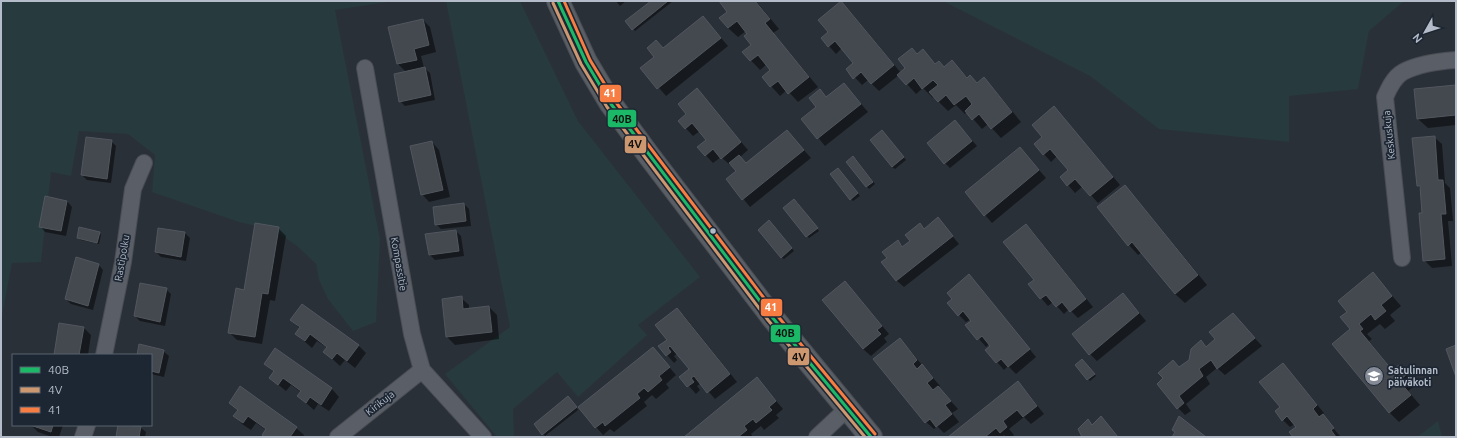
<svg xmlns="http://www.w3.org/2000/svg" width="1457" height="438" viewBox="0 0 1457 438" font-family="Ubuntu,sans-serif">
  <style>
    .green { fill: #273a3e }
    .shadow { fill: #0007 }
    .building { fill: #444950; stroke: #52575f }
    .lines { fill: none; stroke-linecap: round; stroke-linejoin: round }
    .street-casing { stroke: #484c53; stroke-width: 18 }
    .secondary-casing { stroke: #484c53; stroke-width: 24 }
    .street { stroke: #5a5e66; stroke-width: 16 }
    .secondary { stroke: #595d64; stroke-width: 22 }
    .bus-1-casing { stroke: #1d2633; stroke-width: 6 }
    .bus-2-casing { stroke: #1d2633; stroke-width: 6 }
    .bus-3-casing { stroke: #1d2633; stroke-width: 6 }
    .bus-1 { stroke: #1ab867; stroke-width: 3 }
    .bus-2 { stroke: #cd976f; stroke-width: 3 }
    .bus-3 { stroke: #f77d43; stroke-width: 3 }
    .bus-dot { fill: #b4bcc9; stroke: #1d2633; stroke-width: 1.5 }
    .labels { text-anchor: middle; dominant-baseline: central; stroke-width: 3.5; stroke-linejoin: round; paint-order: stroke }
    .street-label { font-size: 10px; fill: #b4bcc9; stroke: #1d2633 }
    .poi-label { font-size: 10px; font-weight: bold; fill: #b4bcc9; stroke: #1d2633; text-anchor: start }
    .line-badge { stroke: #1d2633; stroke-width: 1.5 }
    .badge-label { font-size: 11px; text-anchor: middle; font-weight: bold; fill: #fff }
    .pale-badge-label { font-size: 11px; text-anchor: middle; font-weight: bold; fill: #111 }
  </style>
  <rect width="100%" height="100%" fill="#2a3038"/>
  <path class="green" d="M1,1H394L335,10L380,239L376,322L353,331L328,299L319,280L316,264L297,246L274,230L239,222L152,192L155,155L128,134L79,131L71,176L51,172L41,262L12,263L1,321Z
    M446,1H520L578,121L700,277L638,325L647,335L578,397L557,372L513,409L514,437H497L445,374L510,327Z
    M943,1H1404L1369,31L1358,89L1289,96V142L1159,129L1090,76Z
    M1438,421L1442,437H1417Z"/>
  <path class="shadow" d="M616,1H626L620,6Z
    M652,1H673L635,31L627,21Z
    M720,1H756L779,29L773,33L818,87L798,102L787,90L780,96L763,77L772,70L767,64L760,70L743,52L752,45L748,34L746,31L738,37L728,28L729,12Z
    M848,9L901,73L923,50L936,65L944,68L952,61L968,78L970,76L977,83L984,78L993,88L1021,122L1001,138L988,124L982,129L967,112L965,114L956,105L948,111L934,97L933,98L923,88L916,94L899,75L879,91L868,80L862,85L847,69L855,63L842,48L836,54L829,46Z
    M703,17L728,46L666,96L642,68Z
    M423,20L430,27L436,52L421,56L424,68L430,73L435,100L405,106L400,101L406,72L398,64L389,28Z
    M844,84L868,112L825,146L803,119L818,108L820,91L827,98Z
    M1456,86V125L1428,128L1418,119Z
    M697,90L748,150L740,157L747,164L787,131L811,158L750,207L727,179L737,171L731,164L730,165L721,157L713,163L698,147L707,140L700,131L693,136L679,121L688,114Z
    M1061,115L1120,185L1098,203L1083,186L1075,193L1061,177L1069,170L1057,156L1051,162L1044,154Z
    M955,121L977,146L950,168L945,163Z
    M884,133L906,160L895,169L892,167Z
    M1434,137L1442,144L1445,183L1450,188L1453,221H1448L1452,266L1432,268L1424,260L1423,214L1421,190L1418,186Z
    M111,141L116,146L111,183L87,180L82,175Z
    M432,142L439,150L450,197L429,202L422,194Z
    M1020,148L1046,178L992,223L985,215Z
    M856,159L875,184L869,189L847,162Z
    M840,171L860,196L853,201L851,199Z
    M1124,186L1134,196L1207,285L1185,303L1175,294L1142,252L1138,255L1129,245L1098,207Z
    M67,201L72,207L66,236L45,232L40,226Z
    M797,202L819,231L809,238L785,208Z
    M464,204L469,209L471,226L441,229L436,224Z
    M938,219L959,244L904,287L896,280L888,258L897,241L903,247L911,241L920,225L924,229Z
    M771,224L794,251L784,259L781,257Z
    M1026,225L1033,232L1093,307L1078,318L1069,309L1064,314L1053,302L1048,306L1041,298L1035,280Z
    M278,228L286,236L275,301L270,300L262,344L237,340L230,333L245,291Z
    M456,231L461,236L464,256L435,260L430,255L427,235Z
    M99,232L101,235L99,244L81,240L78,238Z
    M185,233L190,238L186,261L161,257L156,252Z
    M98,264L103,270L93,310L71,304L66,299Z
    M1373,274L1401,306L1390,315L1395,321L1385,329L1380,324L1367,334L1372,339L1369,341L1393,371L1399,366L1416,385L1408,391L1420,405L1399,422L1390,413L1334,344L1352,330L1349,312Z
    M969,276L1036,357L1016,374L1008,366L1004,370L997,362L987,350L992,346L990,343L986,347L967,325L972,321L971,319L966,322L959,315L953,299Z
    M166,289L171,294L165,326L140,321L135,316Z
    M852,290L889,334L884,338L887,342L871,356L863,349Z
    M461,298L469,305V310L489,307L497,315L499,339L455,345L447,337L443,300Z
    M1130,302L1146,321L1097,361L1090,354Z
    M677,309L685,317L737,382L715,399L701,383L697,386L700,390L696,394L681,377L690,369L678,353L674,356L677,360L674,363L667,355L668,340Z
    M292,320L358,345L366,353L355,368L345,360L340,366L325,352L328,348L317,341L312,348L296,334L300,329Z
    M1240,322L1262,346L1225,375L1217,368L1206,377L1210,384L1186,404L1191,411L1185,415L1178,408L1165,378L1173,361L1180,368Z
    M83,327L91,335L88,355H55Z
    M900,339L940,386L938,387L958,409L952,413L959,422L944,433L937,426L934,429L926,422Z
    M653,348L676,375L666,384L669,388L656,399L652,395L644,402L647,406L614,432L610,429L603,435L579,407Z
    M276,349L332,389L339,397L329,411L318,404L314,410L298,396L301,392L291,385L286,391L270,378L274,372L265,364Z
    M163,351L169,356L164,377L151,374V355H138Z
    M1085,363L1096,376L1090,381L1088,379Z
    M1290,372L1324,413L1322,415L1340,436L1339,437H1295L1297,427L1295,424L1290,427L1283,420L1281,407Z
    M757,378L783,409L776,415L779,418L764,430L761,426L751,434L753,437H685Z
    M1025,390L1044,414L1031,424L1024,417L1009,429L1014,435L1012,437H1006L1004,435L1002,437H950Z
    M570,400L578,410L545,436L535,424Z
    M230,402L296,428L304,435L303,437H265L266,430L256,423L251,430L242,424L235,416L239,411Z
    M31,425H63L59,437H52L38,432Z
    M119,425H130L140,427L146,432L145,437H117Z"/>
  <path class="building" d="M651,1H668L632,30L625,21Z
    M719,1H755L770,19L765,23L809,77L788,94L778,81L770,87L762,77L770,70L758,55L750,61L742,52L751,45L744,36L747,34L737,21L728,28L719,18L727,12Z
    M841,1L894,65L871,84L861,72L853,79L846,69L853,63L835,41L828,47L821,38L828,32L818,20Z
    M703,16L721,38L657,89L640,68L654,57L647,48L656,40L663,48Z
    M423,19L429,45L414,49L417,60L397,64L388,27Z
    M912,48L917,54L923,49L935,64L939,61L944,67L952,60L967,78L970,75L977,83L984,77L1012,112L991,129L979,114L972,120L965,111L972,104L966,96L954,105L946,95L938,102L929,92L938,85L933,80L922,89L914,78L906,85L897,75L905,68L898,59Z
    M425,67L431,95L399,102L394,74Z
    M844,83L861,104L817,139L801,119L816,107L809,98L820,89L826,97Z
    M1456,85V115L1417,119L1414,89Z
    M697,88L741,142L721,159L713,149L705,156L697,147L706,140L692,123L685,129L678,121L686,114L678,104Z
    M1054,106L1113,177L1090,196L1075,179L1067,186L1060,177L1068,170L1050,149L1043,155L1034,144L1042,137L1032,125Z
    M955,120L972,141L944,164L927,143Z
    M787,130L804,150L742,200L726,179L736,171L729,163L739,155L746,163Z
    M882,130L904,157L892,167L870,140Z
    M1435,136L1438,180H1443L1446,214H1441L1445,259L1423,261L1419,213H1422L1420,186H1417L1412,138Z
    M86,137L112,140L107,179L81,175Z
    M432,141L443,190L421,195L410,146Z
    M1020,147L1039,170L984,216L965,192Z
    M853,156L873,182L866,187L846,162Z
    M838,168L858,193L850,200L830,174Z
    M1125,185L1198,275L1175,294L1132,242L1128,246L1097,207Z
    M45,196L67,201L61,231L39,227Z
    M794,199L818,228L806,237L783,208Z
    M464,203L466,221L435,225L433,207Z
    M938,217L953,236L896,281L881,262L887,258L882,252L898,240L902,247L910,241L905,235L920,223L924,229Z
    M769,220L792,248L781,258L758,230Z
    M255,223L279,227L268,294L262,293L255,337L228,333L236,288L244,290Z
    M1026,224L1086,299L1070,312L1062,302L1056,307L1046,295L1040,299L1028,284L1034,280L1003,242Z
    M79,227L100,232L97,243L77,238Z
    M158,228L185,232L181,257L155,252Z
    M456,230L459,251L429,255L425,234Z
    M76,257L99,264L88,306L65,299Z
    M1373,272L1392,296L1381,305L1386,311L1375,320L1371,314L1359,324L1363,329L1360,331L1392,370L1399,365L1407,374L1399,381L1411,395L1389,413L1332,344L1350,329L1340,317L1347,312L1338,301Z
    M969,274L1030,349L1008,367L1001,359L996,363L985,350L990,346L982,336L977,340L965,325L971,321L963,311L958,316L947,303L952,299L947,293Z
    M845,281L882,326L877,330L881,334L863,349L822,300Z
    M140,283L167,288L160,322L134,316Z
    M1123,293L1139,313L1089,355L1072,334Z
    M462,296L463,309L489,306L492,332L446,337L442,299Z
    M302,304L359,345L347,361L337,353L332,359L323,352L327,347L310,334L305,341L295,334L300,327L290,320Z
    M677,308L730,374L707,393L694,376L691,378L694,382L687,387L679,377L689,369L670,346L668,348L671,352L666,356L658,346L667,340L655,325Z
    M1233,313L1255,338L1217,369L1211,360L1199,369L1203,376L1179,396L1184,403L1177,409L1157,384L1163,378L1158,373L1173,360L1179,367L1189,360L1191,349L1201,340L1206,347L1215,339L1209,332Z
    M59,323L84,327L79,355H54Z
    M900,338L917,360L913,364L917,369L922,364L933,378L927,383L933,390L938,386L951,401L945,405L952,414L936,427L930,419L925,423L873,359Z
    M139,344L164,350L159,373L151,371V355H137Z
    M1456,345V377L1446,349Z
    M653,347L670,367L659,376L662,380L648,392L644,388L637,394L640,398L605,426L603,422L595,428L578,407Z
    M275,348L332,388L321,405L310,397L306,403L297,396L301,391L283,378L278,385L269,378L274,371L264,364Z
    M1082,359L1095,374L1087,380L1075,365Z
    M1283,363L1317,405L1313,409L1319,417L1323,414L1334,428L1331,430L1336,437H1293L1289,432L1296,427L1287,416L1282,421L1275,411L1280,407L1259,382Z
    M757,377L776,401L769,407L772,410L756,423L753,419L744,426L747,430L738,437H684Z
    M1018,381L1037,406L1023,417L1017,410L1003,421L1007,427L1000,433L996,428L985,437H948Z
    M240,386L297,427L290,437H277L275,436L274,437H265L262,435L266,429L248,416L243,423L233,416L238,410L229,403Z
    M568,396L577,407L542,435L534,424Z
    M1101,416L1118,437H1082L1078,429L1088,419L1092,425Z
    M1179,416L1206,437H1172L1175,432L1172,430Z
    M30,425H53L51,432Z
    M118,425L141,426L139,437H116Z"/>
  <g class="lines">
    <defs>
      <path id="street" d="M365,68L412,334L422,370L483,437
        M1402,258L1385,97C1389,88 1394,77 1403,72C1418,64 1440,61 1456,60
        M104,355L123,262L133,189L144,163
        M83,437L87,425
        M338,437L422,370
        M817,437L848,408"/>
      <path id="secondary" d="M558,1L586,62L611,104L647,153L772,317L871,437"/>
    </defs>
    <use href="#street" class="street-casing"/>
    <use href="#secondary" class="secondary-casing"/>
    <use href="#street" class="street"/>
    <use href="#secondary" class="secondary"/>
    <defs>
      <path id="bus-1" d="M558,1L586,62L611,104L772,317L871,437"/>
      <path id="bus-2" d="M553,3L581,64L607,107L768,320L865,437"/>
      <path id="bus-3" d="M564,1L590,60L615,101L776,314L875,434"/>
    </defs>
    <use href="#bus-1" class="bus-1-casing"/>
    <use href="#bus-2" class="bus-2-casing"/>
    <use href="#bus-3" class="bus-3-casing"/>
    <use href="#bus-1" class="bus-1"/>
    <use href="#bus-2" class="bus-2"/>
    <use href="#bus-3" class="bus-3"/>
  </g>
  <defs>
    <symbol id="school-disc" viewBox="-11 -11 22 22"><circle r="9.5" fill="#848b96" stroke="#1d2633"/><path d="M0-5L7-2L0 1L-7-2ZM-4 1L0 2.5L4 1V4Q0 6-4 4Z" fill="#fff"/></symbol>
  </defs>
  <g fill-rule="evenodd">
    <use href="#school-disc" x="1363" y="365" width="22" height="22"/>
  </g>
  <circle class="bus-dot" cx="713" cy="231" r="3.5"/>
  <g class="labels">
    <g class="street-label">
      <text transform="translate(1389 135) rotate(-96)">Keskuskuja</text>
      <text transform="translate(122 258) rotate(-80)">Rastipolku</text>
      <text transform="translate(399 264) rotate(80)">Kompassitie</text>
      <text transform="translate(380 403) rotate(-38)">Kirikuja</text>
    </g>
    <g class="poi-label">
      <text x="1388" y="370">Satulinnan<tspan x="1388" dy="12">päiväkoti</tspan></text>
    </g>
  </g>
  <g class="line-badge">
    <rect x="599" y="84" width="23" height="19" rx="4" fill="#f77d43"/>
    <rect x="607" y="109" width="30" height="19" rx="4" fill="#1ab867"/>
    <rect x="624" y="135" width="23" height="19" rx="4" fill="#cd976f"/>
    <rect x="760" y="298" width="23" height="19" rx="4" fill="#f77d43"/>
    <rect x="770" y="324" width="31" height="19" rx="4" fill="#1ab867"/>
    <rect x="787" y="347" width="23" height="19" rx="4" fill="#cd976f"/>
  </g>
  <g class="badge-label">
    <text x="610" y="97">41</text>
    <text x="771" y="311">41</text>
  </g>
  <g class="pale-badge-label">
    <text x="622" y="123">40B</text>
    <text x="635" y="148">4V</text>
    <text x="785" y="337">40B</text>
    <text x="799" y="361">4V</text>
  </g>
  <rect width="1457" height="438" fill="none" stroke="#b4bcc9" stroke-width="4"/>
  <rect x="12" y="354" width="140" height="72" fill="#1d2633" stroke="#59626f"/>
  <rect x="20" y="367" width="20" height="6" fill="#1ab867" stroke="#59626f"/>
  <text x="48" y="374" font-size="12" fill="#b4bcc9">40B</text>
  <rect x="20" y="387" width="20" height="6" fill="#cd976f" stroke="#59626f"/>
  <text x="48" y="394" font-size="12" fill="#b4bcc9">4V</text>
  <rect x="20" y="407" width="20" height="6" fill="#f77d43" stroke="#59626f"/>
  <text x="48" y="414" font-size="12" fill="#b4bcc9">41</text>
  <g transform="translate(1425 32) rotate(231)" stroke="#1d2633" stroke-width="3" paint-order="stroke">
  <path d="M0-3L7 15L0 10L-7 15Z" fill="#b4bcc9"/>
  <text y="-6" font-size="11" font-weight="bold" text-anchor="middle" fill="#b4bcc9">N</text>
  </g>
</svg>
